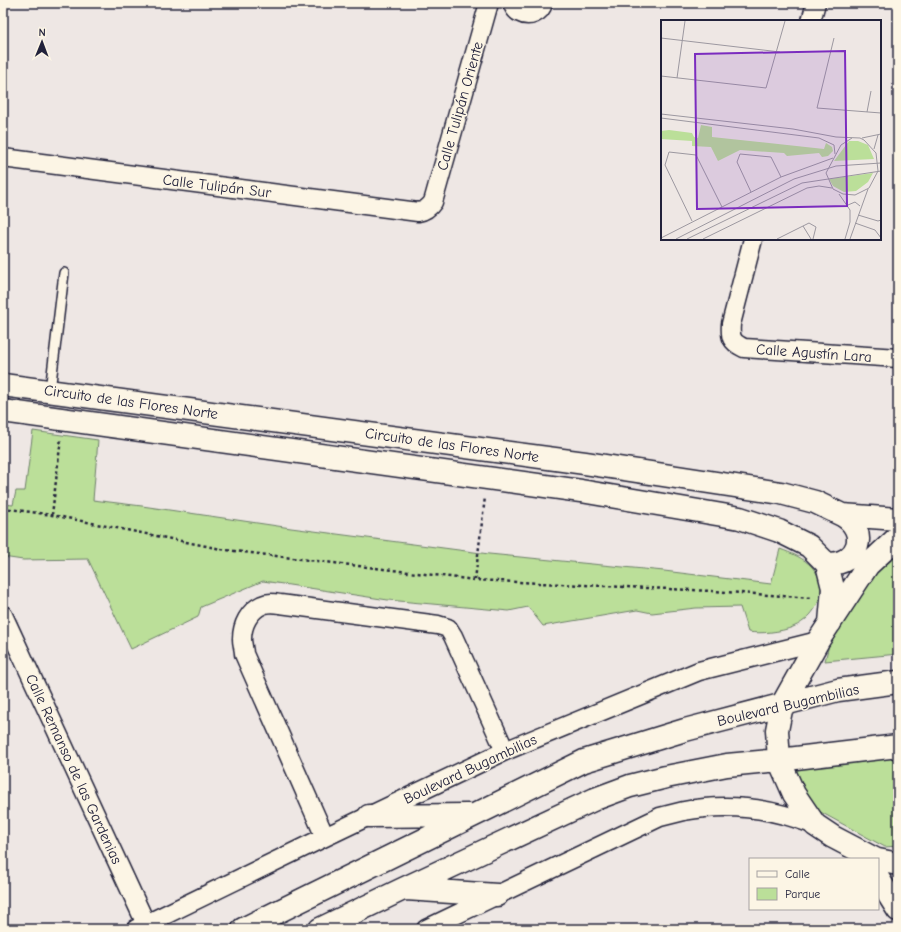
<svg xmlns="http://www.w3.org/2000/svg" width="901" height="932" viewBox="0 0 901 932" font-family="'Comic Neue',sans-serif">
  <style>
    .green { fill: #bbdf99; stroke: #6e806a }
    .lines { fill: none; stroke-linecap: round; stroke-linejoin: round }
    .service-casing { stroke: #22223b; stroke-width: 12 }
    .minor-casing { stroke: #22223b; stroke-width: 21 }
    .tertiary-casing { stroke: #22223b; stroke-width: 25 }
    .path { stroke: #22223b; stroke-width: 2.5; stroke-dasharray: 3 3; stroke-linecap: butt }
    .service { stroke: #fcf5e5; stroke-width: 9 }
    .minor { stroke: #fcf5e5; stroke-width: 18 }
    .tertiary { stroke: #fcf5e5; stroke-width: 22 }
    .labels { text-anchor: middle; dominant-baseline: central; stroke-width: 3; stroke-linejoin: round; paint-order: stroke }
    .street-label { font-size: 15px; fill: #22223b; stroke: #fcf5e5 }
    .inset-road { fill: none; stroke: #9c98a0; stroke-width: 1 }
    .view { fill: #7b2cbf; fill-opacity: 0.15; stroke: #7b2cbf; stroke-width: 2 }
    .inset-edge { fill: none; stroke: #22223b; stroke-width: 2 }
  </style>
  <rect width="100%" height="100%" fill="#eee7e4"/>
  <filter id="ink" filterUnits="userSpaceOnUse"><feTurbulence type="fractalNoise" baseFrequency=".025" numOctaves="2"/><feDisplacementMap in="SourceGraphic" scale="8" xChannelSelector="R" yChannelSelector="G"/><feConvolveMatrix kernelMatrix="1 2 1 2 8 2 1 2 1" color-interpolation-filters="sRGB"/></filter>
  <g filter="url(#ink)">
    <path class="green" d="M33,431L98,440L93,500L142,506L291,528L489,554L664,571L771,584L780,549C791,553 804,558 812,567C831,588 817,617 793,627C781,632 761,634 748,632L740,607L696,608L652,613L637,610L543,626L528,607L509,611L388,600L263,581L201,607L198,617L131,649L88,559L23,560L3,557V504L13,505L16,491H25Z
      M898,555V654L825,661L830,641L878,571Z
      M898,755V846L885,847L815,809L792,767Z"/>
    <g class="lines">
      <defs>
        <path id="service" d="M50,391L64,273"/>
        <path id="minor" d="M512,3C514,7 515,11 520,13C529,18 541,13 543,3
          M811,21L816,3
          M3,158L418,212C425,211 429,208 433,202L489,3
          M753,239L731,324C730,337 731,342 744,348L898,358
          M3,615L146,924
          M325,837L244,654C244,649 242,644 242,639C242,625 249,611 262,605C268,602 274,603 280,604L438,625L448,628L453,636L505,751
          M136,929L325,837L505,751L699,671L818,641
          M426,929L660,817C668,815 676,813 684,811C730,802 772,808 815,825"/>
        <path id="tertiary" d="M3,385L585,463L781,493L815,502L842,515L898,519
          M3,411L581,491L740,518L779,531L809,546L827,564L833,588L830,623
          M827,564C859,565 870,531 842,515
          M369,816L468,815
          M875,859L833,837L815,825L794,794L779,760L777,730L782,705L818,641L868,565L898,537
          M878,860L898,864
          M878,878L898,910
          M406,889L497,895
          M243,929L584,761L685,730L838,690L898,682
          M320,929L403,889L595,799L630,786L666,777L727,765L779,760L898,746"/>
      </defs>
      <use href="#service" class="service-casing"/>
      <use href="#minor" class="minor-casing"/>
      <use href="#tertiary" class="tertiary-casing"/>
      <path class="path" d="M3,508L52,515L226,550L475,580L712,591L812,598
        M52,515L61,438
        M475,580L485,497"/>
      <use href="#service" class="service"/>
      <use href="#minor" class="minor"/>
      <use href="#tertiary" class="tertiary"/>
    </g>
  </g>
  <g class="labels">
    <g class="street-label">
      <text transform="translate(460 106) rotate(-74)">Calle Tulipán Oriente</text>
      <text transform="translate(217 186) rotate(7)">Calle Tulipán Sur</text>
      <text transform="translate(814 353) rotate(4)">Calle Agustín Lara</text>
      <text transform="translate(131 402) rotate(8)">Circuito de las Flores Norte</text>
      <text transform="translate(452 445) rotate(8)">Circuito de las Flores Norte</text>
      <text transform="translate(788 705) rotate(-13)">Boulevard Bugambilias</text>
      <text transform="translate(74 769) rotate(65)">Calle Remanso de las Gardenias</text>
      <text transform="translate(470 769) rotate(-25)">Boulevard Bugambilias</text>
    </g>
  </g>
  <g transform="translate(661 20)">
    <rect width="220" height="220" fill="#eee7e4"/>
    <path d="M40,105L51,107V117L163,129L165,123L171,127L172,131L167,136L161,137L158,133L126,136L123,133L79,130L57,141L50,127L31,126V121L0,119V111L8,110L31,113L33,117L37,118ZM188,121H197L207,125L213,139L173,141ZM212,153L207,162L195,171L183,172L172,166L168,159Z" fill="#bbdf99"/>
    <path class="inset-road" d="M0,18L119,32M173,18L156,88L220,93M0,56L105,68L124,1M16,58L24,1M206,92L210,71M0,94L132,109L175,117L199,118L203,120L215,133L217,151L208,168L194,175L182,174L172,169L165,153L180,125L191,118M0,98L158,118L173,125L174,134M201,118L220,114M213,129L217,115M90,172L76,142L79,134L110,137L120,157M178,174L189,190V202L184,219M187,185L194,182L199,186M197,195L217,201L220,200M31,201L4,145L8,132L35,135L61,187M194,203L214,210L220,218M142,206L150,219M0,218L120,157L172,138M15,219L133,159L175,146L220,143M26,219L141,163L220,151M42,219L146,168L158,166L171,168M116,219L148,203L155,207L152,219M189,219L207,169"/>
    <path class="view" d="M184,31L186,186L36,189L34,34Z"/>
    <rect width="220" height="220" class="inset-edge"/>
  </g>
  <rect width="901" height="932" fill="none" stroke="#fcf5e5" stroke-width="16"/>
  <rect x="8" y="8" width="885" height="916" fill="none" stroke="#22223b" stroke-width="1.5" filter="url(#ink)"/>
  <rect x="749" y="858" width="130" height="52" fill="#fcf5e5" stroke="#a5a1a1"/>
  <rect x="757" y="871" width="20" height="6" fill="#fcf5e5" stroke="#a5a1a1"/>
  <text x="785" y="878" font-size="12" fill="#22223b">Calle</text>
  <rect x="757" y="888" width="20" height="12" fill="#bbdf99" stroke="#a5a1a1"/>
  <text x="785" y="898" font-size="12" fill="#22223b">Parque</text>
  <g transform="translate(42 42) rotate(1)" stroke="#fcf5e5" stroke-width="3" paint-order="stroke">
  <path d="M0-3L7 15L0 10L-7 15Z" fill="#22223b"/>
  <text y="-6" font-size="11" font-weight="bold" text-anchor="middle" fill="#22223b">N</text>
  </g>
</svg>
